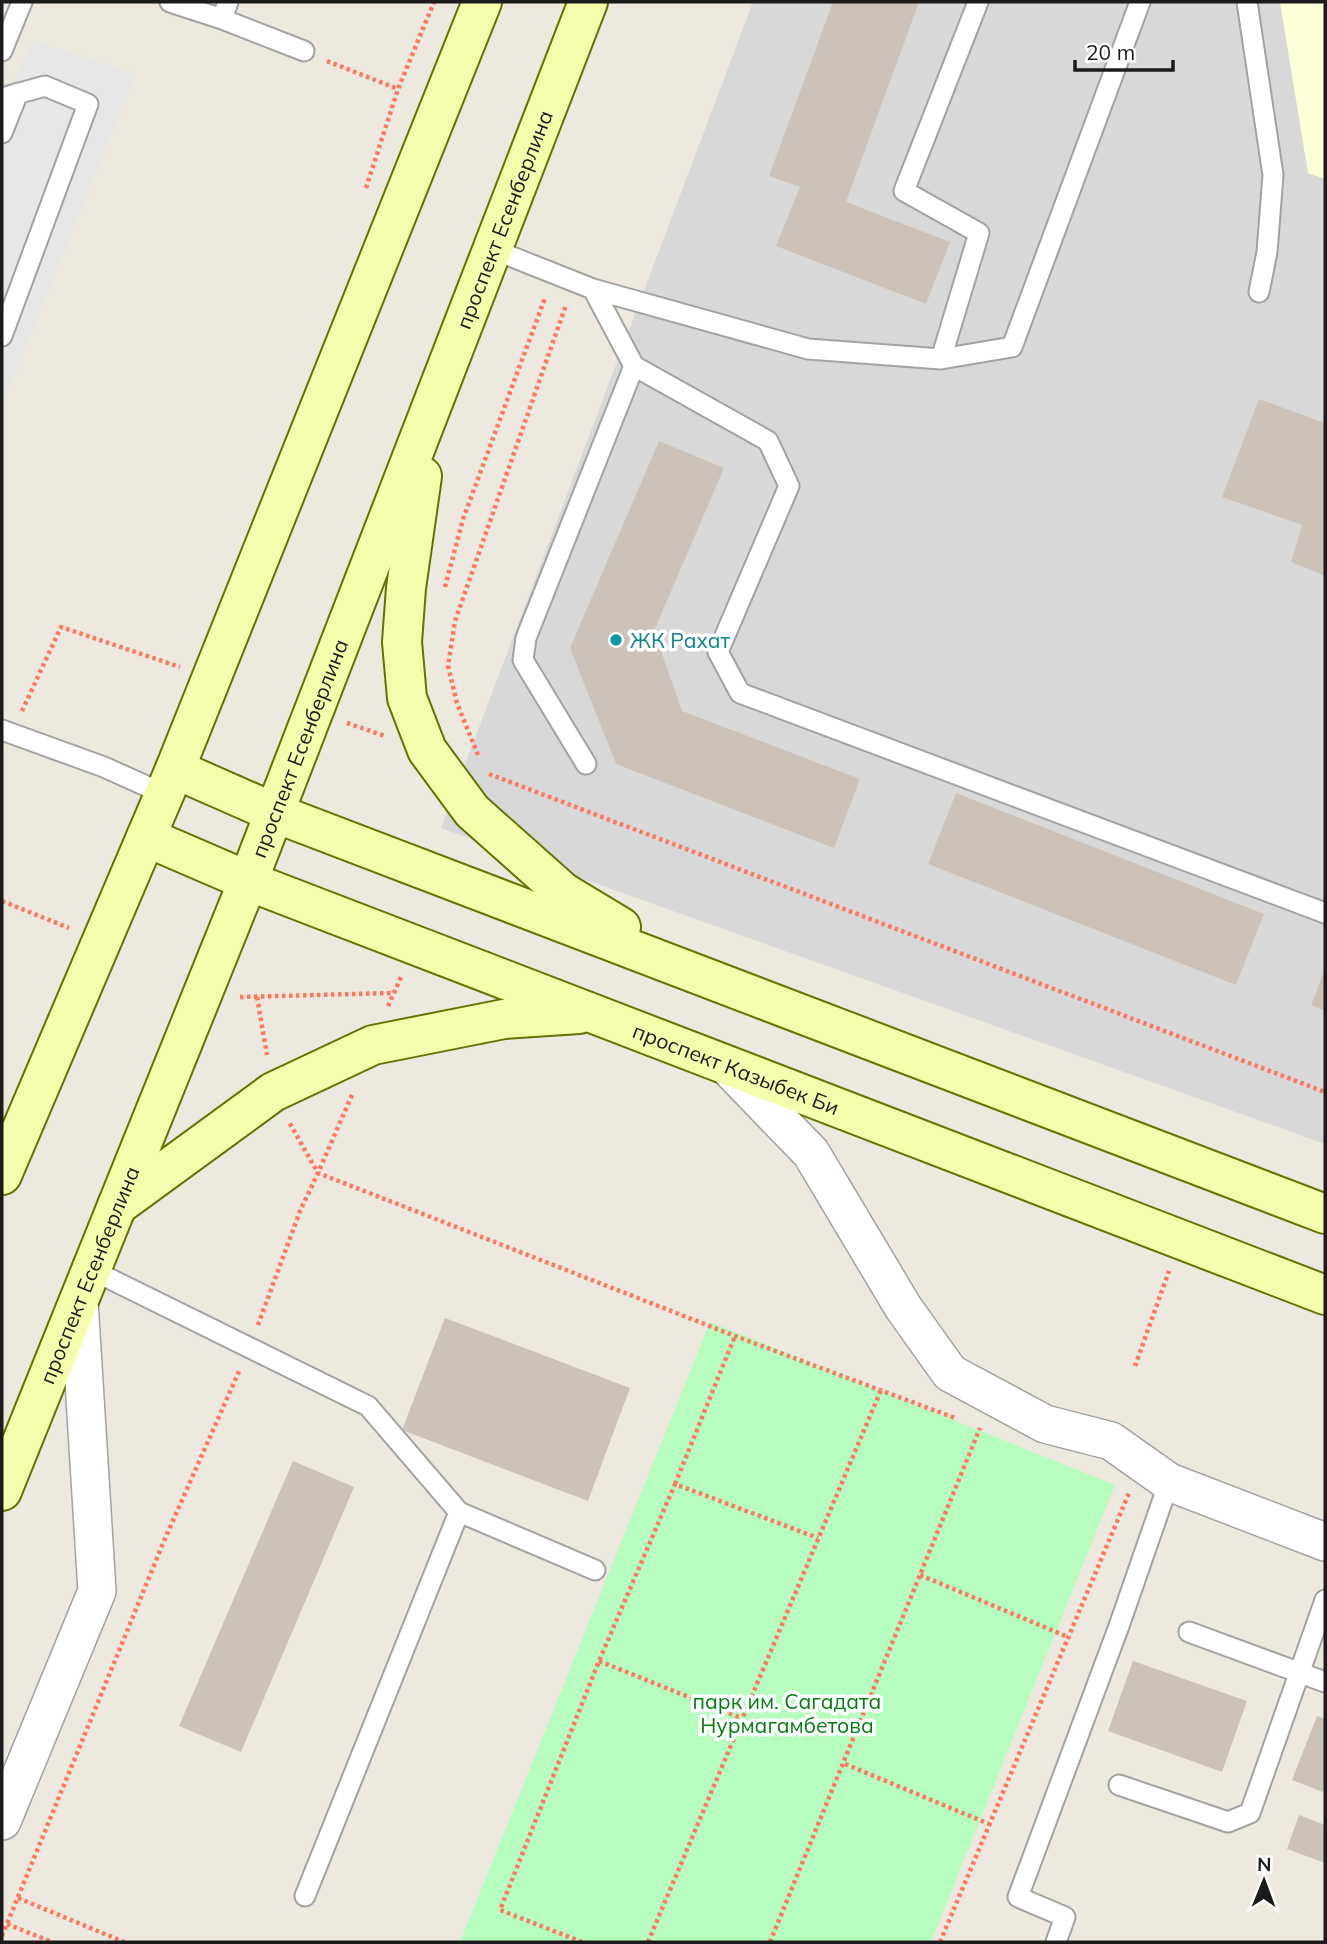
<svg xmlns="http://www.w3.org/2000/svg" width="1327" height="1944" viewBox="0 0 1327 1944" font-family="Mulish,sans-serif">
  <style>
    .residential { fill: #d9d8d8 }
    .education { fill: #fdffd7 }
    .park { fill: #b7fdc0 }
    .parking { fill: #e7e7e7 }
    .building { fill: #cdc2b8 }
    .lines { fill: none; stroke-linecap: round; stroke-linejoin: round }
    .lane-casing { stroke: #a2a2a2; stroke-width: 23 }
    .street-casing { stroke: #a2a2a2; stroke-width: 40 }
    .secondary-casing { stroke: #617400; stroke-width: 42 }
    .path { stroke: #ff775f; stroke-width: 4.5; stroke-dasharray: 3.5 3.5; stroke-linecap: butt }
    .lane { stroke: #fff; stroke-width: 19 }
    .street { stroke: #fff; stroke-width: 37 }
    .secondary { stroke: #f5fdad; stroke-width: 38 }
    .culture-dot { fill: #0f9aa8; stroke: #fff; stroke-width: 2.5 }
    .labels { text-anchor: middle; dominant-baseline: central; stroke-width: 7; stroke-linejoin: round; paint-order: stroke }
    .street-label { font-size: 21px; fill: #1b1b1b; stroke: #fff }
    .culture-label { font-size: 21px; fill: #0d838f; stroke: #fff; text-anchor: start }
    .park-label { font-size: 21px; fill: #047d14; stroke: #fff }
  </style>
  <rect width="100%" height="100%" fill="#ede9df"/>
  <path class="residential" d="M753,2H1325V1144L441,828Z"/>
  <path class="education" d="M1280,2H1325V179L1308,173Z"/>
  <path class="park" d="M710,1322L1115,1485L931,1942H460Z"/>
  <path class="parking" d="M33,40L136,74L2,404V110Z"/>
  <path class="building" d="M833,2H919L846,202L950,242L926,304L776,246L800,187L769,176Z
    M1259,399L1325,423V576L1291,562L1302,525L1222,497Z
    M659,441L724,468L654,631L682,711L860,779L834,848L616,764L570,648Z
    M956,793L1264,914L1236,985L928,864Z
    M1325,969V1011L1311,1005Z
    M445,1318L630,1388L588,1501L402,1430Z
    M293,1461L354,1487L241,1752L179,1726Z
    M1133,1661L1247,1701L1222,1772L1108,1731Z
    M1317,1716L1325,1719V1786L1323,1792L1292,1780Z
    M1299,1815L1325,1825V1863L1287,1849Z"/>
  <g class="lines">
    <defs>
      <path id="lane" d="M170,2L222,19L228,2
        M1247,2L1273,175L1267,252L1259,292
        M222,19L304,51
        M2,51L22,2
        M2,98L45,86L88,104L2,336
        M2,133L18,93
        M492,249L593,289L808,349L941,359L1012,347L1140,2
        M593,289L634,366L768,441L789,486L718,652L740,693L1325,913
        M941,359L979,233L904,191L978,2
        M2,730L104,767L164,794
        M586,764L523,660L526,638L634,366
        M92,1270L368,1406L459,1512L305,1896
        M459,1512L595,1570
        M1189,1632L1325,1682
        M1119,1785L1228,1822L1250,1813L1325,1600
        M1056,1942L1065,1917L1018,1897L1119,1626L1169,1482"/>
      <path id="street" d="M726,1065L811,1153L903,1307L950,1373L1045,1424L1111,1441L1169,1482L1325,1542
        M2,1821L97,1591L79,1301"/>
      <g id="secondary">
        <path d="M422,476L406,588L402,642L407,698L427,750L472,811L563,892L621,927"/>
        <path d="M175,769L275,813L1325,1214"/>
        <path id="s1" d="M146,837L248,881L1325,1295"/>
        <path d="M2,1175L175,769L482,2"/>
        <path d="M117,1206L273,1092L373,1045L504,1019L579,1014"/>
        <path id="s2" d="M2,1491L248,881L588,2"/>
      </g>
    </defs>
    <use href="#lane" class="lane-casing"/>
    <use href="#street" class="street-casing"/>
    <use href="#secondary" class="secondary-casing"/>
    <path class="path" d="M327,61L398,89
      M366,188L398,89L434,2
      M445,587L463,519L545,298
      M22,711L61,627L180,667
      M347,723L385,736
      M478,755L457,703L448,666L455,621L566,305
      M489,774L1325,1092
      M2,901L69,928
      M240,997L393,993
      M257,997L267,1055
      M388,1006L402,975
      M352,1095L318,1173L735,1336L955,1418
      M258,1325L300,1211L318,1173L289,1122
      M1135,1366L1169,1271
      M675,1484L735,1336
      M920,1575L1068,1637
      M599,1661L741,1718
      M845,1764L989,1824
      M18,1898L124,1942
      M7,1924L52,1942
      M2,1936L164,1541L240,1369
      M582,1942L500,1910L599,1661L675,1484L818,1538
      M648,1942L881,1390
      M770,1942L980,1428
      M940,1942L1129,1493"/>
    <use href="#lane" class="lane"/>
    <use href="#street" class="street"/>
    <use href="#secondary" class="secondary"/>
  </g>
  <circle class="culture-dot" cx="616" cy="640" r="7"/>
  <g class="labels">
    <g class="street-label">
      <text stroke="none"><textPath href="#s2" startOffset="1367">проспект Есенберлина</textPath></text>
      <text stroke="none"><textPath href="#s2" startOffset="800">проспект Есенберлина</textPath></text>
      <text stroke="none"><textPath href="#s1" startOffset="634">проспект Казыбек Би</textPath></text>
      <text stroke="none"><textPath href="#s2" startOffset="233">проспект Есенберлина</textPath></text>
    </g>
    <g class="culture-label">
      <text x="630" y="640">ЖК Рахат</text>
    </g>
    <g class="park-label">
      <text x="787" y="1701">парк им. Сагадата<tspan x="787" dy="24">Нурмагамбетова</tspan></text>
    </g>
  </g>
  <rect width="1327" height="1944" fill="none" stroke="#1b1b1b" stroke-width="7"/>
  <g transform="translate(1264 1881) rotate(1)" stroke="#ffffff" stroke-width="5" paint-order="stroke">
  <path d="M0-5L12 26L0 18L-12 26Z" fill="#1b1b1b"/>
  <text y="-10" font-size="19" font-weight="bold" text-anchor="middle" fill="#1b1b1b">N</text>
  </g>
  <path d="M1075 60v10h98v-10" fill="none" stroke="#1b1b1b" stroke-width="3.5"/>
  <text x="1086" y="60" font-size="21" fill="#1b1b1b" stroke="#ffffff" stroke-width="5" paint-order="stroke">20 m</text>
</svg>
